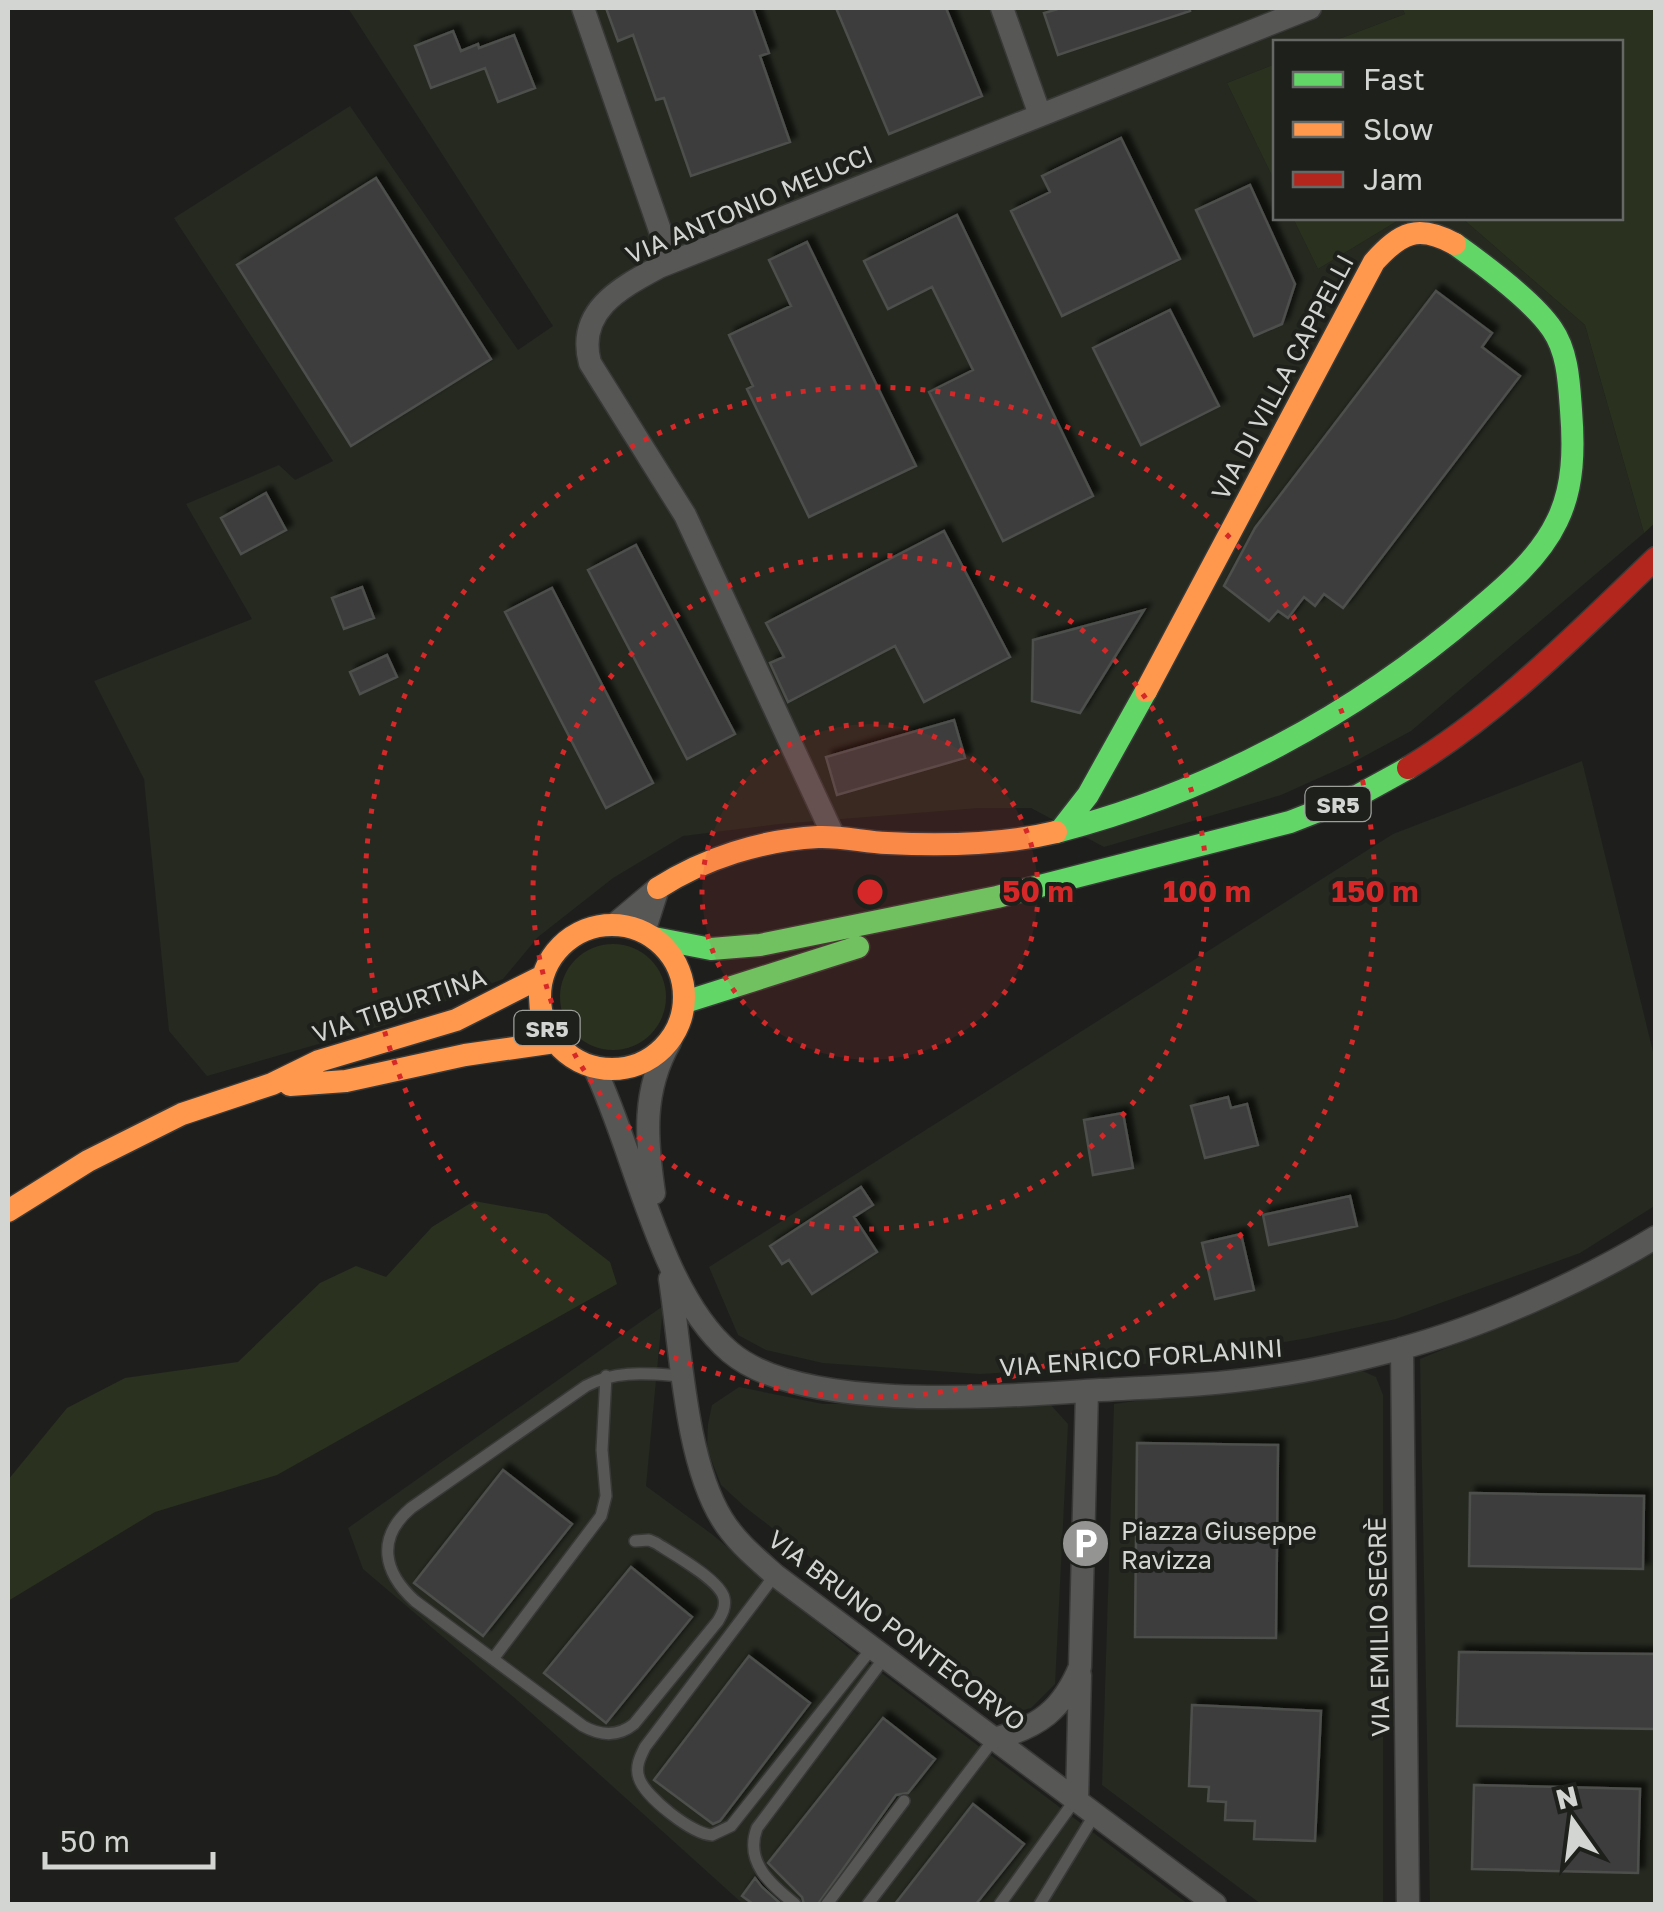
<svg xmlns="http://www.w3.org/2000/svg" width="1663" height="1912" viewBox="0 0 1663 1912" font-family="'Golos Text',sans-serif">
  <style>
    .built { fill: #252920 }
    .green { fill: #2a311f }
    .building { fill: #3d3e3c; stroke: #4e4f4d; stroke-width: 2.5; filter: url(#shadow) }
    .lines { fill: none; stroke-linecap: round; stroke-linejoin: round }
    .lane-casing { stroke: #393a38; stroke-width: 14 }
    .street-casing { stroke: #393a38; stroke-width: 25 }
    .fast-casing { stroke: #393a38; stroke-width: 25 }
    .slow-casing { stroke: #393a38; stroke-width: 25 }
    .jam-casing { stroke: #393a38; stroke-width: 25 }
    .lane { stroke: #575756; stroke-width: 11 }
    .street { stroke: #575756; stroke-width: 22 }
    .fast { stroke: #63d668; stroke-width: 22 }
    .slow { stroke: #ff974d; stroke-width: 22 }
    .jam { stroke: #b3261e; stroke-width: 22 }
    .ring { fill: none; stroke: #d62828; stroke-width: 5; stroke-dasharray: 5 10 }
    .labels { text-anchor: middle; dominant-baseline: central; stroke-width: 8; stroke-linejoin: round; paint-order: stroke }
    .shield { fill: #1e201c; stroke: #9d9f9b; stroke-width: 2.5 }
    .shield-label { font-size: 22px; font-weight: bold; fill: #d3d5d2 }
    .street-label { font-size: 25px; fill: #d3d5d2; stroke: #1e201c }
    .poi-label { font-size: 25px; fill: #d3d5d2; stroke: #1e201c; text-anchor: start }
    .centre { fill: #d62828; stroke: #1e201c; stroke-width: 5 }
    .ring-label { font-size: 30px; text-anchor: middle; font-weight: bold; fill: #d62828; stroke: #1e201c; stroke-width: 8; stroke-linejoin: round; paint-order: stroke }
  </style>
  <defs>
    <filter id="shadow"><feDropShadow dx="6" dy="-6" stdDeviation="2.5" flood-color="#0009"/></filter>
  </defs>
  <rect width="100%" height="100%" fill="#1e1f1d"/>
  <path class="built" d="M348,8H1402L1405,14L1331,42H1276L1275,64L1227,83L1275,182L1276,218H1293L1318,269L1402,218H1462L1585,325L1644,533L1411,731L1350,764L1281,795L1104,847L1031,808H979L779,824L683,836L613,878L538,937L503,979L385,1025L207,1076L169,1031L144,779L94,681L252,619L186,504L279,465L295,480L333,461L174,218L350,106L518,350L553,326Z
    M1582,761L1655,1060L1656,1205L1580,1253L1396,1319L1308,1338L1159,1363L980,1374L823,1363L766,1350L738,1335L709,1267L1393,834Z
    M1655,1252V1904H1430L1420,1359L1574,1295Z
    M663,1306L646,1486L713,1535L851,1650L1188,1904H743L517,1700L363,1569L348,1528Z
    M1358,1369L1376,1377L1383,1395V1904H1261L1102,1785L1114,1404Z
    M739,1387L823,1404H1050L1068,1424L1055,1684L1031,1708L1012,1713L745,1507L721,1485L707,1449L708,1424L712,1405Z"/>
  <path class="green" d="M1402,8H1655L1656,522L1644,533L1585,325L1462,218H1620V42H1331L1405,14Z
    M1275,64V182L1227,83Z
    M1293,218H1402L1318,269Z
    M560 997a53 53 0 1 1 106 0a53 53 0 1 1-106 0Z
    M474,1201L547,1214L610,1262L617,1284L277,1475L155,1512L8,1601V1480L67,1408L125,1378L238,1362L320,1283L356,1266L386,1277L432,1227Z"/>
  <path class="building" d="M606,8H753L769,53L760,56L790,142L691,176L664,98L656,100L633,35L618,41Z
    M836,8H946L982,96L889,134Z
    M1061,8H1189L1190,11L1058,55L1044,13Z
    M453,31L461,51L478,44L479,48L514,35L535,88L498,102L485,68L431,88L415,46Z
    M1121,138L1180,259L1062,316L1011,211L1050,192L1042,176Z
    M376,178L491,359L351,446L237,265Z
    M1250,185L1295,284L1282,324L1254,336L1196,210Z
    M957,215L1093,496L1003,541L929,392L973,370L932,287L888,309L864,261Z
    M807,242L916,466L809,517L747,389L753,386L729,335L791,306L769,260Z
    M1436,291L1492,333L1482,347L1520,376L1343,608L1324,594L1315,606L1304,597L1288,618L1278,611L1269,621L1224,586L1255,528Z
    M1170,310L1219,406L1141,445L1093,348Z
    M266,493L286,530L241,554L221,518Z
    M944,531L1010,657L924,702L895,646L788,702L770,663L784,657L766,623Z
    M636,545L735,734L687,759L588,570Z
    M362,587L374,618L344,629L332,598Z
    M552,588L653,783L606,808L505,612Z
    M1144,610L1080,713L1032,701L1033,640Z
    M387,655L397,677L360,694L350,672Z
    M954,720L965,758L837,795L826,757Z
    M1228,1097L1231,1108L1247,1104L1258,1145L1205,1158L1191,1106Z
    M1123,1113L1133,1168L1093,1175L1084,1120Z
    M861,1187L873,1205L854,1217L877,1252L812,1294L789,1260L782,1264L770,1246Z
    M1350,1196L1357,1226L1269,1245L1263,1215Z
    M1241,1234L1254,1290L1215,1299L1202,1243Z
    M1137,1443L1278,1445L1276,1638L1135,1637Z
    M503,1470L572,1524L483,1636L414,1583Z
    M1470,1493L1644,1496L1643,1569L1469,1566Z
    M631,1567L692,1617L606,1723L544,1673Z
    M1459,1652L1656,1654V1729L1457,1726Z
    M749,1656L810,1703L720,1821L713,1824L654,1780Z
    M1192,1705L1321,1711L1315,1841L1254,1839L1255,1821L1225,1820L1226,1802L1208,1801L1209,1787L1189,1786Z
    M883,1718L935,1759L908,1793L896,1795L818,1904H804L802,1897L768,1863Z
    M1474,1785L1640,1789L1638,1873L1472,1869Z
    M973,1804L1024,1844L976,1904H895Z
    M755,1878L762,1887L781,1904H753L742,1896Z"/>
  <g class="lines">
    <defs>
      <path id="lane" d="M635,1541L649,1540L656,1543C673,1554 720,1580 724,1598C726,1607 722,1614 718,1621L634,1724C618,1737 601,1736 583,1726L415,1601C383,1572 376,1538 411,1508L586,1386C618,1369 650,1374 685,1376
        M775,1575L645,1747C640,1757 635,1767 639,1778C645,1797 692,1834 712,1835L731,1826L872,1648
        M493,1659L601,1516L606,1496L602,1450L606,1376
        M795,1904C771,1885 744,1862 757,1828L885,1657
        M827,1904L904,1801
        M868,1904L994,1739
        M1000,1904L1075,1800
        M1040,1904L1095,1814"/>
      <path id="street" d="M583,8L671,262
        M1002,8L1040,115
        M834,837L685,515L590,363C576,311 620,288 659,267L1310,8
        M614,925L658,888L644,932
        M594,1067C635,1151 659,1292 730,1352C803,1414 1006,1396 1100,1390C1158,1387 1216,1385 1273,1376C1316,1370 1358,1360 1399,1349C1482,1327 1582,1282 1656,1237
        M654,1193C646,1139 642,1091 670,1042
        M670,1279C681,1350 685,1459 722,1519C736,1542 756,1558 775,1575L1215,1904
        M1402,1348L1408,1904
        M994,1739C1039,1727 1062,1710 1080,1667L1087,1391
        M1077,1801L1080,1675"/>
      <path id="fast" d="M1060,831L1088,795L1146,691
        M1056,832C1211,792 1355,715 1476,611C1506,586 1540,557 1557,521C1574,487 1574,447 1571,410C1569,383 1568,352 1552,329C1534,302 1483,264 1455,244
        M654,938L711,949L760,945L997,897L1290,822L1359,795L1408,768
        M685,1002L858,947"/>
      <path id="slow" d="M1146,691L1374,262C1401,232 1418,224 1455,244
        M658,888C705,858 762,840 818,837C842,836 864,842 887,843C943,846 1002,845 1056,832
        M540 997a72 72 0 1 1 144 0a72 72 0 1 1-144 0Z
        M290,1085L346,1081L465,1055L555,1042
        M8,1211L88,1161L182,1114L272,1084L319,1061L456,1020L543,976"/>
      <path id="jam" d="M1408,768C1501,712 1578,632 1656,558"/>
    </defs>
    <use href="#lane" class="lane-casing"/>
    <use href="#street" class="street-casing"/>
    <use href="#fast" class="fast-casing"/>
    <use href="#slow" class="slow-casing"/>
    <use href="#jam" class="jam-casing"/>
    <use href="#lane" class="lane"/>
    <use href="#street" class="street"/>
    <use href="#fast" class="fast"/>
    <use href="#slow" class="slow"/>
    <use href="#jam" class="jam"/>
  </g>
  <circle cx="870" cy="892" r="168" fill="#d62828" fill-opacity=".12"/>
  <g class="ring">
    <circle cx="870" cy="892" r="168"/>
    <circle cx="870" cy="892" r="337"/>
    <circle cx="870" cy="892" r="505"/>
  </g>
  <defs>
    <symbol id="parking-disc" viewBox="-11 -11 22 22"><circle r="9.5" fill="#949593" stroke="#1e201c"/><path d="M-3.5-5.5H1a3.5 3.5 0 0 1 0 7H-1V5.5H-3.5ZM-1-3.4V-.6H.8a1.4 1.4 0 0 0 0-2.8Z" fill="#fff"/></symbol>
  </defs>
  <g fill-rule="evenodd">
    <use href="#parking-disc" x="1058" y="1516" width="55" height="55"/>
  </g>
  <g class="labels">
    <g class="shield">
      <rect x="1305.5" y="787" width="65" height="34" rx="8"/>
      <rect x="514.5" y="1011" width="65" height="34" rx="8"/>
    </g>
    <g class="shield-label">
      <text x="1338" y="804">SR5</text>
      <text x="547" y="1028">SR5</text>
    </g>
    <g class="street-label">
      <text transform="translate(749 204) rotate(-23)">VIA ANTONIO MEUCCI</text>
      <text transform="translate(1282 377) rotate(-62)">VIA DI VILLA CAPPELLI</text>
      <text transform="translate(399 1005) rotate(-19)">VIA TIBURTINA</text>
      <text transform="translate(1141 1357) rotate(-4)">VIA ENRICO FORLANINI</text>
      <text transform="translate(1378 1627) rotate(-91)">VIA EMILIO SEGRÈ</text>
      <text transform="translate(897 1630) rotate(37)">VIA BRUNO PONTECORVO</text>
    </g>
    <g class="poi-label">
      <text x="1121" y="1530">Piazza Giuseppe<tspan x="1121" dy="29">Ravizza</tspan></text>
    </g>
  </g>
  <circle cx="870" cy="892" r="15" class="centre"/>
  <g class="ring-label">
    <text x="1038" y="902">50 m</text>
    <text x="1207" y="902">100 m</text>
    <text x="1375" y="902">150 m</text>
  </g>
  <rect width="1663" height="1912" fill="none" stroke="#d3d5d2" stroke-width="20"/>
  <rect x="1273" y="40" width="350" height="180" fill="#1e201c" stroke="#666865" stroke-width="2.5"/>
  <rect x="1293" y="72" width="50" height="15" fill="#63d668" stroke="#666865" stroke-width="2.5"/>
  <text x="1363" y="90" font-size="30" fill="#d3d5d2">Fast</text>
  <rect x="1293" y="122" width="50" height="15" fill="#ff974d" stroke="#666865" stroke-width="2.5"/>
  <text x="1363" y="140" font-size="30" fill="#d3d5d2">Slow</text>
  <rect x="1293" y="172" width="50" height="15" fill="#b3261e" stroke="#666865" stroke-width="2.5"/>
  <text x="1363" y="190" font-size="30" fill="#d3d5d2">Jam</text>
  <g transform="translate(1573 1822) rotate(346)" stroke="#1e201c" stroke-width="8" paint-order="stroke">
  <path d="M0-8L18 38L0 25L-18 38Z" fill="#d3d5d2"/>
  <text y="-15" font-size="28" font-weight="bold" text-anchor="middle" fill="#d3d5d2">N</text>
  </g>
  <path d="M45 1852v15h168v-15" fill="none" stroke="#d3d5d2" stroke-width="5"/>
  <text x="60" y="1852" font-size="30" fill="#d3d5d2" stroke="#1e201c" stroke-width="8" paint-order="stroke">50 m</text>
</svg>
